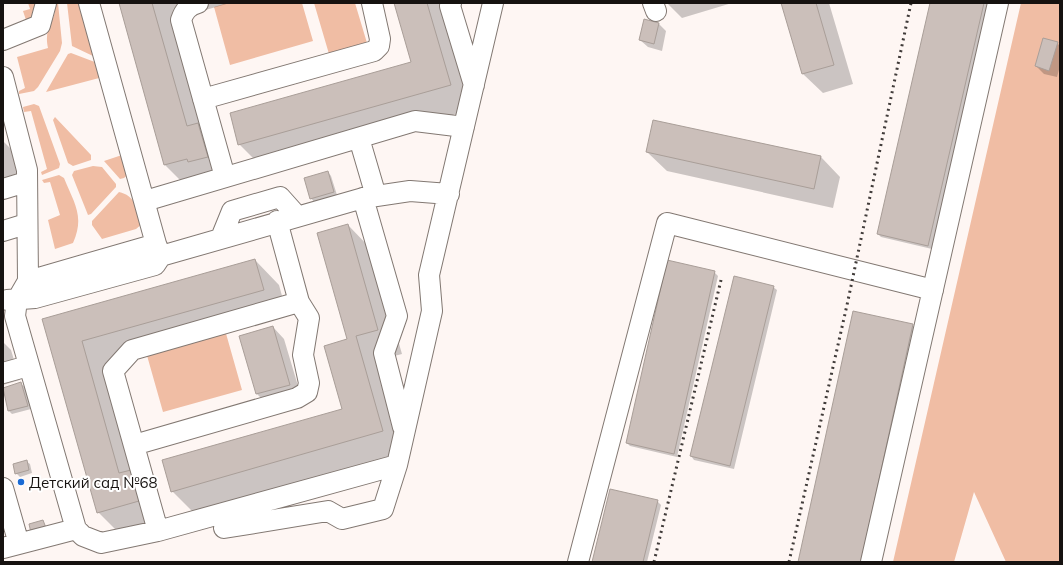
<svg xmlns="http://www.w3.org/2000/svg" width="1063" height="565" viewBox="0 0 1063 565" font-family="Mulish,sans-serif">
  <style>
    .green { fill: #f0bda4 }
    .shadow { fill: #0003 }
    .building { fill: #cbbfba; stroke: #a99e98 }
    .lines { fill: none; stroke-linecap: round; stroke-linejoin: round }
    .minor-casing { stroke: #827872; stroke-width: 22 }
    .minor { stroke: #fff; stroke-width: 20 }
    .rail { stroke: #403b39; stroke-width: 3; stroke-dasharray: 2 4; stroke-linecap: butt }
    .poi-dot { fill: #1a6ad4; stroke: #fff; stroke-width: 1.5 }
    .labels { text-anchor: middle; dominant-baseline: central; stroke-width: 4; stroke-linejoin: round; paint-order: stroke }
    .poi-label { font-size: 15px; fill: #161210; stroke: #fff; text-anchor: start }
  </style>
  <rect width="100%" height="100%" fill="#fef6f3"/>
  <path class="green" d="M28,3H38L37,15L27,23L23,11L30,9Z
    M55,3H58L62,43L60,51L38,87L34,91L19,94V91L25,88L17,57L48,48C43,25 57,23 55,3Z
    M67,3H82L93,56L72,46Z
    M227,3H302L313,41L230,65L214,7Z
    M314,3H355L367,43L329,54Z
    M1021,3H1060V562H1006L974,492L954,562H893Z
    M71,53L100,64L103,77L46,92L68,54Z
    M34,104L39,106L60,164L59,168L42,175L41,172L47,169L31,111L24,112L23,107Z
    M55,117L91,155V160L73,166L68,163L53,120Z
    M125,154L131,172L124,178L120,179L104,161Z
    M93,166L102,167L116,184V187L91,214L88,215L72,175L74,171Z
    M59,175L64,178C74,203 85,216 73,243L55,249L48,220L60,215L50,182L44,183L42,180Z
    M119,192C134,195 140,210 142,224L136,229L102,239L92,225V221Z
    M225,330L242,390L163,412L146,352Z"/>
  <path class="shadow" d="M120,3H230L174,19L231,181L189,189L165,165Z
    M395,3H461L462,10L447,14L474,109L263,168L239,144L412,63Z
    M667,3H732L682,18Z
    M782,3H829L853,84L823,93L803,74Z
    M931,3H988L932,249L881,237L878,234Z
    M645,21L659,24L666,31L662,51L648,47L640,40Z
    M1057,43L1060,46V66L1057,77L1044,74L1036,66Z
    M3,141L18,156L26,186L3,193Z
    M647,152L821,157L840,177L833,208L667,171Z
    M328,172L331,176L337,195L314,202L311,198Z
    M348,225L372,250L402,354L379,360L406,456L196,515L172,491L343,410L348,340Z
    M255,260L279,285L287,314L106,365L163,525L122,536L98,512L43,320Z
    M714,272L718,276L677,457L630,446L627,443Z
    M773,287L777,290L734,469L694,460L691,456Z
    M912,325L916,329L865,562H799Z
    M273,327L284,339L301,396L268,405L257,394L241,337Z
    M3,342L11,350L20,380L3,385Z
    M21,384L25,387L31,409L12,414L9,411L3,389Z
    M26,461L30,464L32,473L20,477L16,473Z
    M657,501L661,505L647,562H593Z"/>
  <path class="building" d="M119,3H152L187,126L198,123L208,157L188,162L187,159L164,165Z
    M394,3H427L451,85L238,145L230,113L411,62Z
    M781,3H816L834,65L802,74Z
    M930,3H984L928,246L877,234Z
    M644,19L659,23L654,44L639,40Z
    M1043,38L1058,42L1049,71L1035,66Z
    M653,120L821,156L814,189L646,152Z
    M328,171L334,192L310,199L304,178Z
    M348,224L378,330L356,336L383,431L171,492L162,460L342,409L324,346L347,339L317,233Z
    M255,259L264,290L82,341L119,473L131,470L139,501L97,513L42,319Z
    M667,260L715,271L674,454L626,443Z
    M734,276L774,286L730,466L690,456Z
    M853,311L913,324L861,562H798Z
    M273,326L290,385L256,394L239,336Z
    M21,382L28,406L8,411L3,388Z
    M27,460L29,470L15,474L13,464Z
    M610,489L658,500L643,562H592Z
    M43,520L46,528L31,533L29,524Z"/>
  <g class="lines">
    <defs>
      <path id="minor" d="M89,3L156,244
        M198,3C188,6 184,11 181,20L225,177
        M451,3L450,6L474,85
        M653,3L656,11
        M3,40L40,25L46,3
        M3,77L27,170L28,281L17,300L15,316L76,529L83,536L101,543L158,531L397,465L432,311L429,275L493,3
        M203,99L374,51L379,46L380,39L372,3
        M359,138L376,196
        M3,189L26,182
        M363,198L410,191L449,194
        M145,201L415,121L464,127
        M3,231L26,224
        M221,238L232,211L280,197L297,216
        M28,281L156,244L161,256L363,198L397,316L384,353L403,427
        M7,300L35,298L155,265L161,256
        M3,373L28,366
        M134,445L297,398L307,392L309,383L303,355L309,318L299,302L277,221
        M3,488L19,544
        M224,528L328,511L342,519L383,509L397,465
        M158,531L113,371L132,350L299,302
        M3,548L76,529
        M578,562L667,223L933,290
        M871,562L998,3"/>
    </defs>
    <use href="#minor" class="minor-casing"/>
    <use href="#minor" class="minor"/>
    <path class="rail" d="M654,562L721,280
      M789,562L847,305L911,3"/>
  </g>
  <circle class="poi-dot" cx="21" cy="482" r="4"/>
  <g class="labels">
    <g class="poi-label">
      <text x="29" y="482">Детский сад №68</text>
    </g>
  </g>
  <rect width="1063" height="565" fill="none" stroke="#161210" stroke-width="8"/>
</svg>
